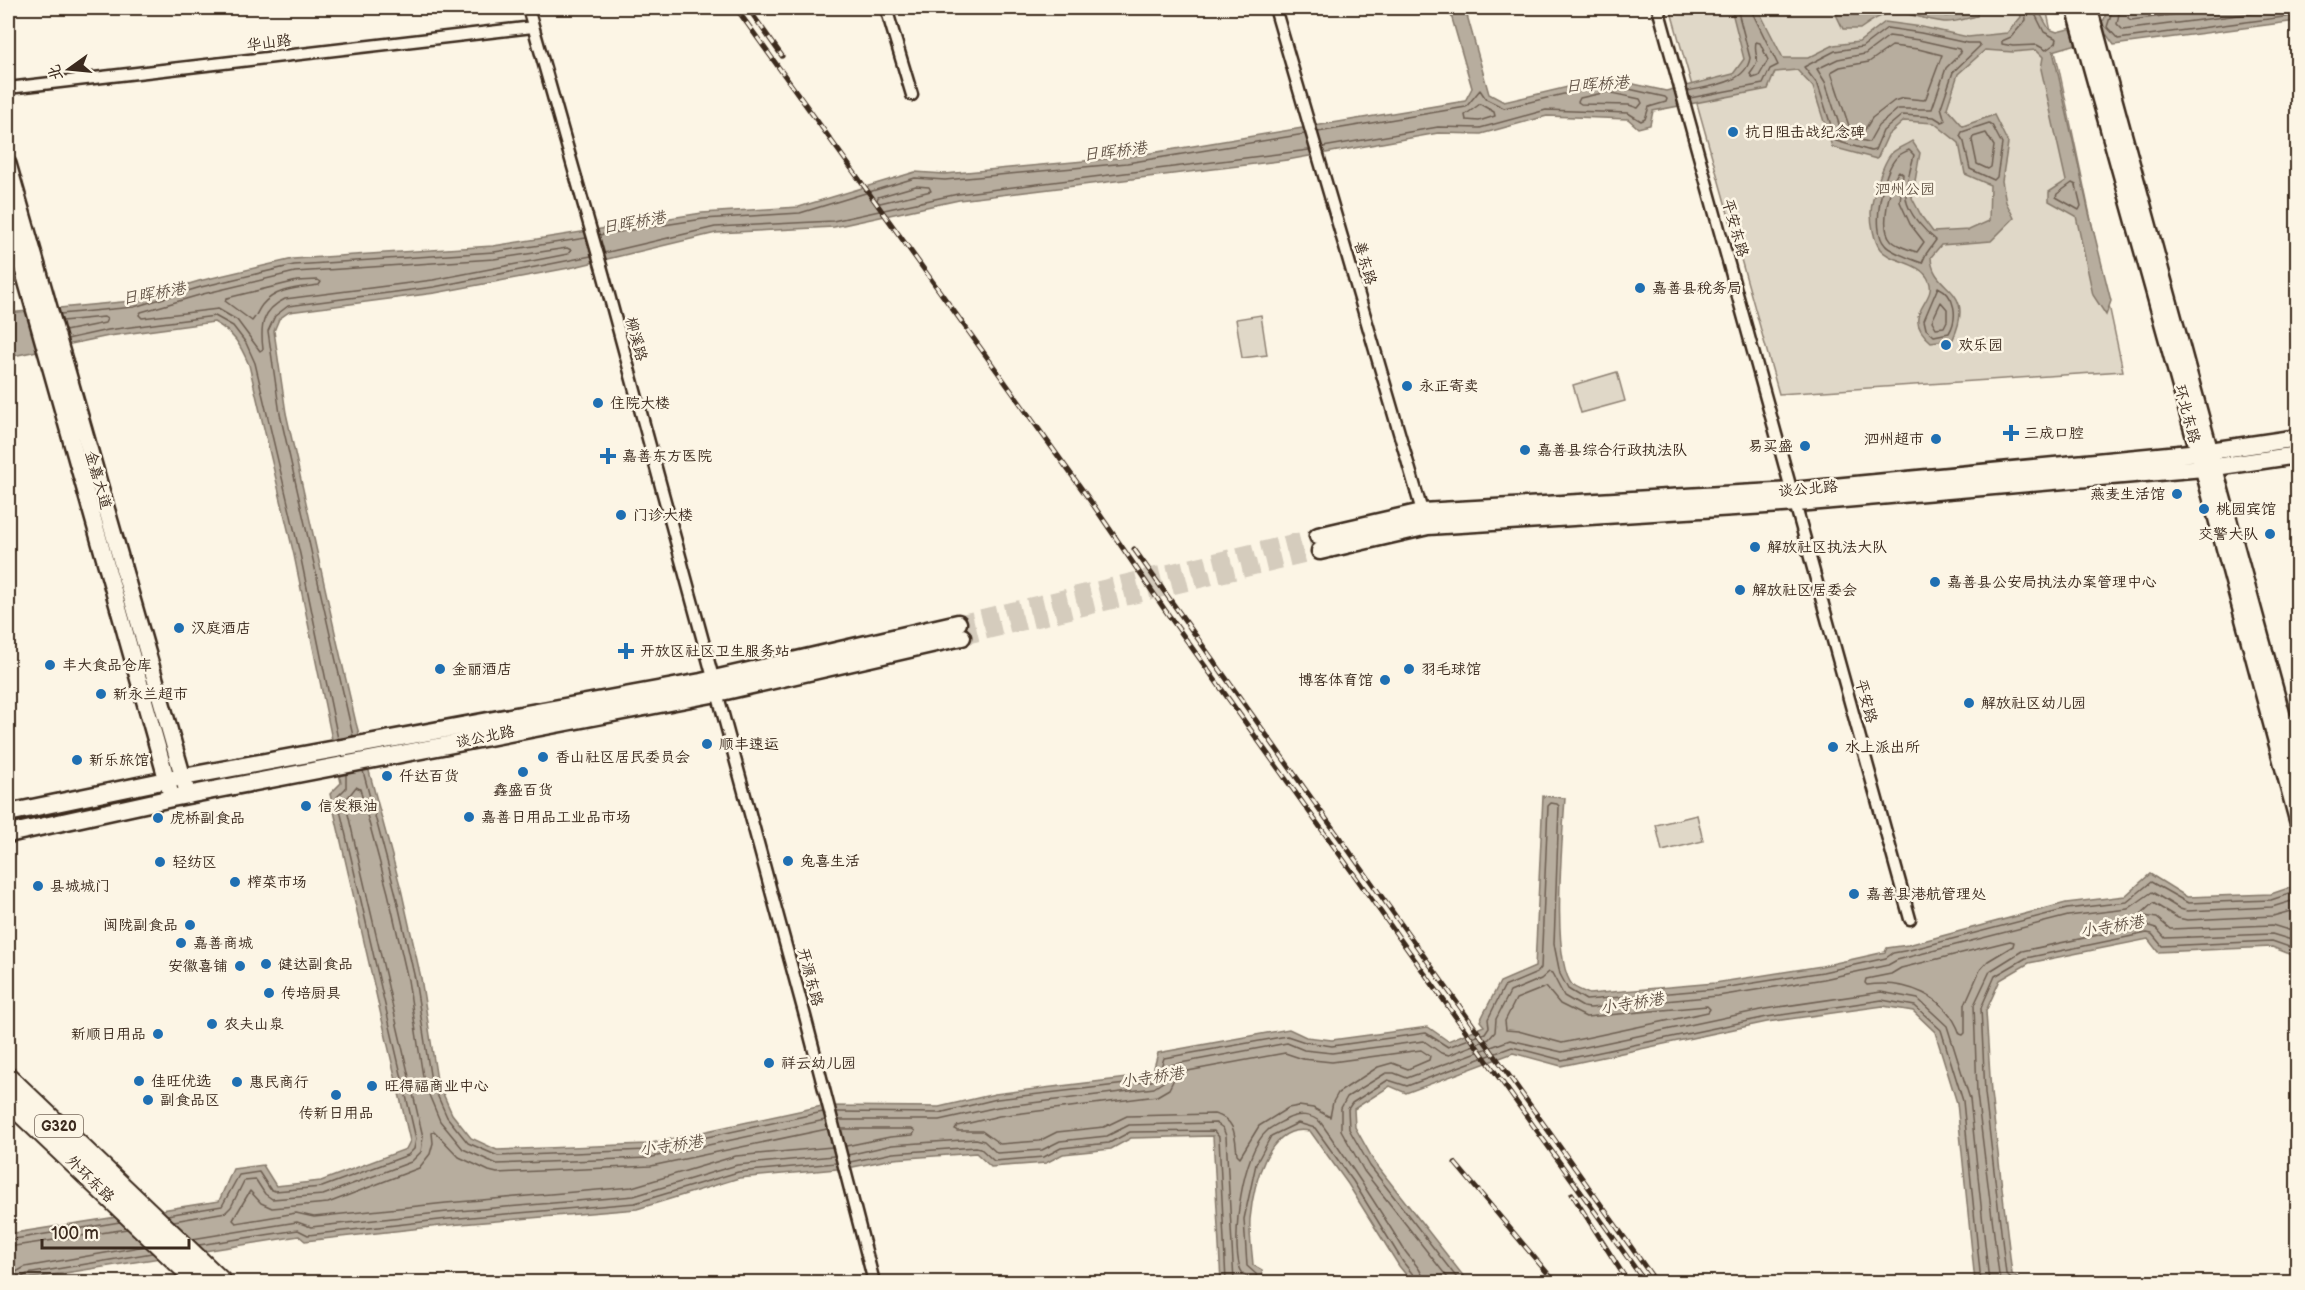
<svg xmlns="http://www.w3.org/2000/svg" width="2305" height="1290" viewBox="0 0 2305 1290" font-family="'Balsamiq Sans','LXGW WenKai TC',sans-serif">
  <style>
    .green { fill: #e0d8c8; stroke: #8e8173; stroke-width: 1.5 }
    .water { fill: #b7ad9e; stroke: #85796b; stroke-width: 1.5 }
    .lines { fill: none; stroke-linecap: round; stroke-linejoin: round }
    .shore { stroke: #6d5e51; stroke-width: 1.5 }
    .primary-tunnel { stroke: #d5ccbd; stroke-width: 16; stroke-dasharray: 16 8; stroke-linecap: butt }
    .street-casing { stroke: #3b2a1e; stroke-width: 15 }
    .secondary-casing { stroke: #3b2a1e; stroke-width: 20 }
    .primary-casing { stroke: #3b2a1e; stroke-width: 21 }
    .highway-casing { stroke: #3b2a1e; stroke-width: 24 }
    .street { stroke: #fcf5e5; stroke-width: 10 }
    .secondary { stroke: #fcf5e5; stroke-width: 15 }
    .primary { stroke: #fcf5e5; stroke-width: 16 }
    .highway { stroke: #fcf5e5; stroke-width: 20 }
    .rail-casing { stroke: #3b2a1e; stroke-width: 5 }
    .rail { stroke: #fcf5e5; stroke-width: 3; stroke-dasharray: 9; stroke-linecap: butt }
    .poi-dot { fill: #1f6fb2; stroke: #fcf5e5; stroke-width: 2 }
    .labels { text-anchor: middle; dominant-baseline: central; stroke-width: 5; stroke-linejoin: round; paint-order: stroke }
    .shield { fill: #fcf5e5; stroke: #75675a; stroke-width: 1.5 }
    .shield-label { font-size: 14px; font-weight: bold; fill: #3b2a1e }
    .street-label { font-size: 15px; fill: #3b2a1e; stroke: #fcf5e5 }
    .poi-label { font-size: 15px; fill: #3b2a1e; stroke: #fcf5e5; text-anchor: start }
    .park-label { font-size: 15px; fill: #645648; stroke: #fcf5e5 }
    .water-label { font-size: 16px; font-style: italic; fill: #605144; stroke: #fcf5e5 }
  </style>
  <rect width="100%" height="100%" fill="#fcf5e5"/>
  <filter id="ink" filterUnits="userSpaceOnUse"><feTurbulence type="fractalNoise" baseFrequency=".0167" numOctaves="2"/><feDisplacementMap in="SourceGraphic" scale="12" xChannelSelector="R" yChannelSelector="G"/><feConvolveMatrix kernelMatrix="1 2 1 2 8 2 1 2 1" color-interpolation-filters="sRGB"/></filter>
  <g filter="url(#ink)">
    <path class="green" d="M1670,8H2046L2123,371L1779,394Z
      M1261,315L1267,355L1242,358L1236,319Z
      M1617,372L1625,401L1581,413L1573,385Z
      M1697,815L1703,841L1662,851L1656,825Z"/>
    <path class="water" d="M1449,8H1465L1489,94L1504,102L1606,78L1666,91L1733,74L1744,59L1731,8H1750L1759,11L1783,58H1808L1834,45L1859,42L1885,22L1922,27L1968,37L2007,33L2021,17L2019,8H2037L2049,29L2057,32L2104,20L2107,8H2297V21L2114,45L2107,35L2053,51L2089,213L2111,301L2106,315L2093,295L2076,216L2049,201V192L2066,181L2041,69L2043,57L2036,50L2013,52L1985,50L1958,74L1947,108L1963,126L1994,115L2008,143L2002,181L2006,202L2014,218L1991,241L1941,245L1931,257C1932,293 1977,285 1953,339L1931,342C1898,314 1938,302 1929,281C1921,261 1891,263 1880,249C1874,241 1871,223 1871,213C1871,201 1883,161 1892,153C1897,148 1906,145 1912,141L1920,153L1912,198L1922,217L1933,232L1969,230L1989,221L1990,185L1965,174L1959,143L1934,123L1904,121L1888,135L1877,159L1832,147L1813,87L1797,70L1775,72L1768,89L1653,111L1650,125L1638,128L1628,119L1547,116L1481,134L1438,133L1287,160L959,200L834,227L716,233L574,267L435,293L289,312L279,319L274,331L286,413L336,637L356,723L401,889L421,978L437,1080L452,1114L471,1138L497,1150L647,1144L822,1106L939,1107L995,1094L1152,1075L1158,1053L1289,1029L1306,1037L1332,1040L1428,1027L1448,1041L1484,1026L1480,1021L1500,982L1535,967L1543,796L1565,798C1563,834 1550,961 1573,986C1577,989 1585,992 1589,994L1715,983L1822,966L1885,952L1887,948L1908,945L2066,903L2125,896L2150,874L2187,897L2271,894L2297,885V957L2272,947L2158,952L2148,939L2029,963L2000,980L1986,1011L1991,1093L2012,1274L2023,1282H1975L1957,1103L1935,1032L1913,1011L1883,1006L1767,1022L1561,1066L1513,1053L1406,1093L1390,1086L1354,1109L1355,1127L1375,1163L1468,1282H1412L1399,1266L1348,1184L1310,1131C1267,1122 1253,1187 1250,1219C1249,1234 1252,1250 1253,1265L1262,1270L1264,1282H1221L1213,1136L1131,1138L1111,1149L1063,1154L1046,1163L991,1167L976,1153L893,1159L848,1168L739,1178L637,1209L449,1225L305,1241L299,1236L8,1282V1234L219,1201L233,1169L263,1165L276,1186L321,1181L406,1149L410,1141L330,794L341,783L294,555L249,365C240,344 234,333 214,322L109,336L8,357V313L132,301L199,281L293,259L493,246L702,213L799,207L915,172L945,174L1127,157L1465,101L1472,88Z
      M1833,8H1978L1977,16C1967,18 1955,23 1944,22C1902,17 1898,0 1860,29H1843Z"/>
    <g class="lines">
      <path class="shore" d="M1909,8L1947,16L1970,12L1972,8
        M2025,8L2026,20L2011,37L2002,41V44L2013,46L2037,45L2046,50L2056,43L2057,39L2044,32L2032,8
        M2113,8L2107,27L2118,39L2298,15
        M2120,8L2117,24L2123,30L2293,8
        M2129,8L2128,18L2131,20L2226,8
        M1887,28L1921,33L1967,43H1978L1980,46L1953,72L1941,107L1945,121L1942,122L1934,117L1902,115L1883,131L1875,150L1871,151L1836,141L1818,85L1804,67L1835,51L1862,47Z
        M1889,36L1919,40L1959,49L1961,53L1946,68L1932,109H1898L1878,126L1869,142L1843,136L1825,82L1817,69L1838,59L1865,54Z
        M1756,42L1760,43L1768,60L1759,76L1753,78L1750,74C1763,57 1753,57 1756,42Z
        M1892,46L1918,49L1942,55L1926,98L1924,100L1903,98L1894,101L1872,118L1864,131L1850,129L1831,72L1840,67L1869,62Z
        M1688,91C1709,86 1746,84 1750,58L1737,8
        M1607,92L1640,99L1642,103L1638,108L1629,105L1581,104L1578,102L1580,98Z
        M1690,98L1763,84L1770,69L1778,65L1750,8
        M1480,104L1494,112L1495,116L1479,121L1466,120L1465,115Z
        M1989,123L1992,125L2002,144L1997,177L1994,180L1970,169L1964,142L1960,136L1962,132Z
        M1318,132L1466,107L1480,90L1486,99L1504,108L1606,84L1665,97L1667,99L1666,102L1649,107L1645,119L1641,121L1628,113L1546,110L1480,128L1438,127L1323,147
        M1986,133L1994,146L1991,167L1988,169L1977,164L1972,140L1973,137Z
        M1909,150L1914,155C1911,168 1905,185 1906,198C1908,214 1925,231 1936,240L1926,254L1922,263C1914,260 1890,252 1885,245C1870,230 1883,170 1897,157C1900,154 1905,152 1909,150Z
        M1899,171L1903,174L1900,202L1910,224L1924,242L1917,252C1910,250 1896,246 1891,240C1879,228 1890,183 1899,171Z
        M2072,183L2076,185L2081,206L2079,210L2056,197L2057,194Z
        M916,186L929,187L931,191L880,203L877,201L878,197Z
        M599,235L703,219L800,213L915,178L945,180L1127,163L1305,134
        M567,248L571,250L568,254L433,280L285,299C262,310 260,326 263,349L260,351L237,320L218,309L142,318L139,315L141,312L203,294L295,272L494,259Z
        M604,253L715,227L833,221L958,194L1309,150
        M318,280L321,282L319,285C299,288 276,288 262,305C258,310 256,317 252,321L225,301L227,298L297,281Z
        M1938,287C1956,295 1958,318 1949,333L1934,336L1926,329L1924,320Z
        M1941,302L1947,309V321L1944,327L1936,328L1932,321Z
        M60,314L134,307L201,287L294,265L494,252L586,238
        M62,321L104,317L107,319L105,323L65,331
        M67,339L108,330L215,316L233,326L246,343L255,363L300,554L338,739
        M353,736L280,414L268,331L275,316L288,306L434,287L591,256
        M363,771L395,891L415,979L431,1081L447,1117L468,1143L498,1156L647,1150L823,1112
        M2298,909L2273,916L2187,920L2178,918L2153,903L2141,914L2144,916L2157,918L2170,929L2272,925L2298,933
        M2010,941L2014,942L2013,946L1988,961L1980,970L1965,1004V1033L1963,1035L1960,1034C1946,995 1906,980 1867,985L1865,983L1866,979L1891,974L1901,968Z
        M1546,987L1560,1004L1586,1017L1707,1006L1710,1009L1708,1012L1562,1043L1518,1031L1506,1030L1505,1021L1516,999Z
        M1421,1050L1430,1056L1429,1060L1408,1069L1392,1063L1378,1067L1338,1093L1333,1102L1330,1117L1313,1108L1299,1106L1288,1108L1259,1126L1240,1157L1237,1154C1235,1136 1236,1119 1214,1114L1127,1116L1104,1127L1057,1132L1039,1141L1000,1144L982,1131H957L955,1129L957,1126L999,1116L1157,1096L1169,1089L1177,1073L1285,1053L1303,1059L1332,1062Z
        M837,1112L939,1113L997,1099L1152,1081L1158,1077L1164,1058L1287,1036L1305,1042L1332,1046L1426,1033L1448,1047L1485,1033L1489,1027L1488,1019L1504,987L1537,973L1541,968L1548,806L1551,803L1557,804L1559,806L1554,944L1560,974L1568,989L1586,1000L1716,989L1823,972L1886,958L1893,953L1910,950L2067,909L2127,902L2151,882L2188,903L2271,900L2298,891
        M839,1120H939L998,1107L1154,1088L1163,1082L1170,1065L1287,1043L1304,1050L1332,1053L1424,1041L1441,1053L1449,1055L1489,1039L1495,1032L1496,1019L1510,992L1541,979L1549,972L1552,973L1564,996L1583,1007L1590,1008L1718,996L1824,979L1888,965L1897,960L2068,916L2128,909L2152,892L2180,909L2187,911L2272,907L2298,899
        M827,1129L651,1166L497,1173L489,1171L459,1157L434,1131L432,1133L433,1143L430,1154L419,1168L328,1203L272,1208L261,1203L250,1191L233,1220L236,1223L296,1213L314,1217L446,1203L632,1187L736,1156L832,1147
        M841,1129H912L915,1131L913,1135L890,1137L846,1146
        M848,1155L892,1145L976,1139L984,1141L997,1153L1042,1150L1060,1141L1107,1136L1129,1125L1216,1123L1223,1128L1226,1136L1234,1282
        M850,1162L893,1153L976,1147L980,1148L994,1161L1044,1157L1061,1148L1109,1143L1130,1132L1214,1131L1219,1137L1226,1282
        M167,1215L222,1206L239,1175L259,1172L270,1189L275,1191L322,1187L408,1155L414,1149L416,1139L337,797L346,788V774
        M174,1221L226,1212L231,1207L244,1181L256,1180L265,1194L272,1199L323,1195L411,1162L421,1152L423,1137L345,801L356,787L360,789L388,893L408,980L424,1083L440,1121L463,1149L497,1164L648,1158L825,1120
        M192,1239L297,1222L311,1227L447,1212L634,1196L737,1165L834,1156
        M8,1240L120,1222
        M199,1245L298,1230L308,1235L448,1219L635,1203L738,1172L836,1163
        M8,1247L127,1229
        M13,1282L16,1272L25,1267L145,1246
        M21,1282L22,1277L27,1274L152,1253
        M1251,1282C1248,1277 1242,1275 1240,1268C1231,1238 1242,1152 1267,1131C1272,1126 1280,1123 1287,1119C1298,1113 1312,1114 1321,1123C1351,1165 1378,1207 1405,1251C1412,1261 1423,1270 1424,1282
        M1258,1282L1256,1274L1247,1266L1244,1219L1256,1164L1271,1136L1298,1123L1315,1128L1353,1181L1403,1262L1415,1277L1416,1282
        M1451,1282L1364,1171L1341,1130V1108L1347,1097L1386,1073H1394L1407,1078L1510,1040L1562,1052L1765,1009L1881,992L1918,999L1947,1026L1970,1099L1989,1282
        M1460,1282L1370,1166L1349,1129L1348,1109L1352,1103L1388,1080L1407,1086L1512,1047L1562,1060L1767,1017L1882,1000L1915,1006L1941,1030L1963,1101L1981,1282
        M2002,1282L1999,1275L1977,1094L1974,1005L1990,971L2022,951L2146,925L2156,928L2165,938L2272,934L2298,942
        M2014,1282L2006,1274L1985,1093L1981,1008L1995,976L2026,958L2147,933L2152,934L2162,946L2272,941L2298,950"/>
      <path class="primary-tunnel" d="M958,623L1318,536
        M962,637L1320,551"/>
      <defs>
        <path id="street" d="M528,8L603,273L805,1016L874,1282
          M886,8L912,95
          M1275,8L1424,518
          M1658,8L1910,919
          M8,88L533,27
          M2277,724L2298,719"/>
        <path id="secondary" d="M2075,8L2203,468L2298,822
          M2089,8L2298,774
          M8,164L188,795
          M8,216L170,791"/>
        <path id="primary" d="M1318,536L1422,512L1792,491L2210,451L2298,438
          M1320,551L1428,526L1797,503L2215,467L2298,455
          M8,813L167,780L701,682L958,623
          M8,834L172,798L717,693L962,637"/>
        <path id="highway" d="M8,1078L221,1282
          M8,1100L199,1282"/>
      </defs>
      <use href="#street" class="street-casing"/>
      <use href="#secondary" class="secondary-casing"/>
      <use href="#primary" class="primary-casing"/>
      <use href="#highway" class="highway-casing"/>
      <use href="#street" class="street"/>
      <use href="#secondary" class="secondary"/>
      <use href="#primary" class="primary"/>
      <use href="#highway" class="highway"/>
      <defs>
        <path id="rail" d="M736,8L1094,506L1165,610L1645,1282
          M748,8L782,56
          M1134,549L1656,1282
          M1455,1163L1555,1282
          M1572,1194L1628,1282"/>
      </defs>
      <use href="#rail" class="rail-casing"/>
      <use href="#rail" class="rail"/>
    </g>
  </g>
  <g class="poi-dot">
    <circle cx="1733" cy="132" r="6"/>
    <circle cx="1640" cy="288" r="6"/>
    <circle cx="1946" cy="345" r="6"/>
    <circle cx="1407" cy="386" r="6"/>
    <circle cx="598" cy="403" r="6"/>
    <path d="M2008 424h6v6h6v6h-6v6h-6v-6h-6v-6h6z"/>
    <circle cx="1936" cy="439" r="6"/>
    <circle cx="1805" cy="446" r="6"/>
    <circle cx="1525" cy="450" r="6"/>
    <path d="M605 447h6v6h6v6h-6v6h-6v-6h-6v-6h6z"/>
    <circle cx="2177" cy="494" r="6"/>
    <circle cx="2204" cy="509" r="6"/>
    <circle cx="621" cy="515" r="6"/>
    <circle cx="2270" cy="534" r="6"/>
    <circle cx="1755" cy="547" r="6"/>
    <circle cx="1935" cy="582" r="6"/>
    <circle cx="1740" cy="590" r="6"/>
    <circle cx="179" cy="628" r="6"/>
    <path d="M623 642h6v6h6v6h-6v6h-6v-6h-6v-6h6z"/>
    <circle cx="50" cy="665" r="6"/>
    <circle cx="440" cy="669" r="6"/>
    <circle cx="1409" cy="669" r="6"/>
    <circle cx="1385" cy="680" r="6"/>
    <circle cx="101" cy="694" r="6"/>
    <circle cx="1969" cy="703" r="6"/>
    <circle cx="707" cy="744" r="6"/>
    <circle cx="1833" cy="747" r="6"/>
    <circle cx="543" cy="757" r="6"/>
    <circle cx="77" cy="760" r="6"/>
    <circle cx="523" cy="772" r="6"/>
    <circle cx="387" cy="776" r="6"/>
    <circle cx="306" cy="806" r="6"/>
    <circle cx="469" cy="817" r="6"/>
    <circle cx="158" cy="818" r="6"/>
    <circle cx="788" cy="861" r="6"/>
    <circle cx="160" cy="862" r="6"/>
    <circle cx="235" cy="882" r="6"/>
    <circle cx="38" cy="886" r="6"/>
    <circle cx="1854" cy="894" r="6"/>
    <circle cx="190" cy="925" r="6"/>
    <circle cx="181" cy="943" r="6"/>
    <circle cx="266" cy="964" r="6"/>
    <circle cx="240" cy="966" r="6"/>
    <circle cx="269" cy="993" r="6"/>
    <circle cx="212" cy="1024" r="6"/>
    <circle cx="158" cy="1034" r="6"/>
    <circle cx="769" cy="1063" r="6"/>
    <circle cx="139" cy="1081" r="6"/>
    <circle cx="237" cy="1082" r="6"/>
    <circle cx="372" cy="1086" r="6"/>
    <circle cx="336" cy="1095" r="6"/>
    <circle cx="148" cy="1100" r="6"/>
  </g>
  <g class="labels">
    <rect class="shield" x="35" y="1115" width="48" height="22" rx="4.5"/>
    <g class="shield-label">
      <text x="59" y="1126">G320</text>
    </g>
    <g class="street-label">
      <text transform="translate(269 43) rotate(-7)">华山路</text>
      <text transform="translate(1735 228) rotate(74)">平安东路</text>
      <text transform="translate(1365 263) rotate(74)">善东路</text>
      <text transform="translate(636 339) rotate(75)">柳溪路</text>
      <text transform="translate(2187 414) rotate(75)">环北东路</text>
      <text transform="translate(98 480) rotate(74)">金嘉大道</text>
      <text transform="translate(1808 489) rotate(-5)">谈公北路</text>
      <text transform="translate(1866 701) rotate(75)">平安路</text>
      <text transform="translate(485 737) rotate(-11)">谈公北路</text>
      <text transform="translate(810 977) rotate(75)">开源东路</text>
      <text transform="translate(90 1179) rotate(44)">外环东路</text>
    </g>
    <g class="poi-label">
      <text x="1745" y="132">抗日阻击战纪念碑</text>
      <text x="1652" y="288">嘉善县税务局</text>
      <text x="1958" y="345">欢乐园</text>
      <text x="1419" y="386">永正寄卖</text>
      <text x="610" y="403">住院大楼</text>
      <text x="2024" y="433">三成口腔</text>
      <text x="1924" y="439" text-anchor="end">泗州超市</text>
      <text x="1793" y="446" text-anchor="end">易买盛</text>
      <text x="1537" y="450">嘉善县综合行政执法队</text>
      <text x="622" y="456">嘉善东方医院</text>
      <text x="2165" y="494" text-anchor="end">燕麦生活馆</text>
      <text x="2216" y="509">桃园宾馆</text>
      <text x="633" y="515">门诊大楼</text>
      <text x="2258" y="534" text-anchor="end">交警大队</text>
      <text x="1767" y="547">解放社区执法大队</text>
      <text x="1947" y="582">嘉善县公安局执法办案管理中心</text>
      <text x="1752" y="590">解放社区居委会</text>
      <text x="191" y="628">汉庭酒店</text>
      <text x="640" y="651">开放区社区卫生服务站</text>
      <text x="62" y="665">丰大食品仓库</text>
      <text x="452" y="669">金丽酒店</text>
      <text x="1421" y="669">羽毛球馆</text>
      <text x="1373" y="680" text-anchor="end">博客体育馆</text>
      <text x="113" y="694">新永兰超市</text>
      <text x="1981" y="703">解放社区幼儿园</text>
      <text x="719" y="744">顺丰速运</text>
      <text x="1845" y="747">水上派出所</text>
      <text x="555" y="757">香山社区居民委员会</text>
      <text x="89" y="760">新乐旅馆</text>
      <text x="399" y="776">仟达百货</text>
      <text x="523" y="790" text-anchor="middle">鑫盛百货</text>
      <text x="318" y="806">信发粮油</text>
      <text x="481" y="817">嘉善日用品工业品市场</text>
      <text x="170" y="818">虎桥副食品</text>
      <text x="800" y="861">兔喜生活</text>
      <text x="172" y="862">轻纺区</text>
      <text x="247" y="882">榨菜市场</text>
      <text x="50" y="886">县城城门</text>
      <text x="1866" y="894">嘉善县港航管理处</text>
      <text x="178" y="925" text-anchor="end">闽陇副食品</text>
      <text x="193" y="943">嘉善商城</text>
      <text x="278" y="964">健达副食品</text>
      <text x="228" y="966" text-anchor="end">安徽喜铺</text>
      <text x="281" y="993">传培厨具</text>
      <text x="224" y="1024">农夫山泉</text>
      <text x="146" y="1034" text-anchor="end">新顺日用品</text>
      <text x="781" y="1063">祥云幼儿园</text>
      <text x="151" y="1081">佳旺优选</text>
      <text x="249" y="1082">惠民商行</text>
      <text x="384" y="1086">旺得福商业中心</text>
      <text x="160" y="1100">副食品区</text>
      <text x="336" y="1113" text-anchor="middle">传新日用品</text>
    </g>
    <g class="park-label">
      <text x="1905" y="189">泗州公园</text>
    </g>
    <g class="water-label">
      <text transform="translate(1597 85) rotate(-4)">日晖桥港</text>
      <text transform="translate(1115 152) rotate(-7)">日晖桥港</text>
      <text transform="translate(634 223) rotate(-10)">日晖桥港</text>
      <text transform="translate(154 294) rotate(-10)">日晖桥港</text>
      <text transform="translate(2112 927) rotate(-9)">小寺桥港</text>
      <text transform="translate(1632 1004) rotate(-9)">小寺桥港</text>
      <text transform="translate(1152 1078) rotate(-8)">小寺桥港</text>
      <text transform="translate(671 1146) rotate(-8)">小寺桥港</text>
    </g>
  </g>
  <rect width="2305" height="1290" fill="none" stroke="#fcf5e5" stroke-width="30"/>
  <rect x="15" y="15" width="2275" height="1260" fill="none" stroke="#3b2a1e" stroke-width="2" filter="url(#ink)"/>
  <g transform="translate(69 69) rotate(255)" stroke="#fcf5e5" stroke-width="4.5" paint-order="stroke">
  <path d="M0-4.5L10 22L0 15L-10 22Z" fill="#3b2a1e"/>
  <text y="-9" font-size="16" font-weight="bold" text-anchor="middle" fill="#3b2a1e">北</text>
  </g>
  <path d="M42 1239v9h147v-9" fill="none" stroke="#3b2a1e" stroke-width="3"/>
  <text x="51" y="1239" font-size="18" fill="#3b2a1e" stroke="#fcf5e5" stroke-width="4.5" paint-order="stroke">100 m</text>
</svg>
